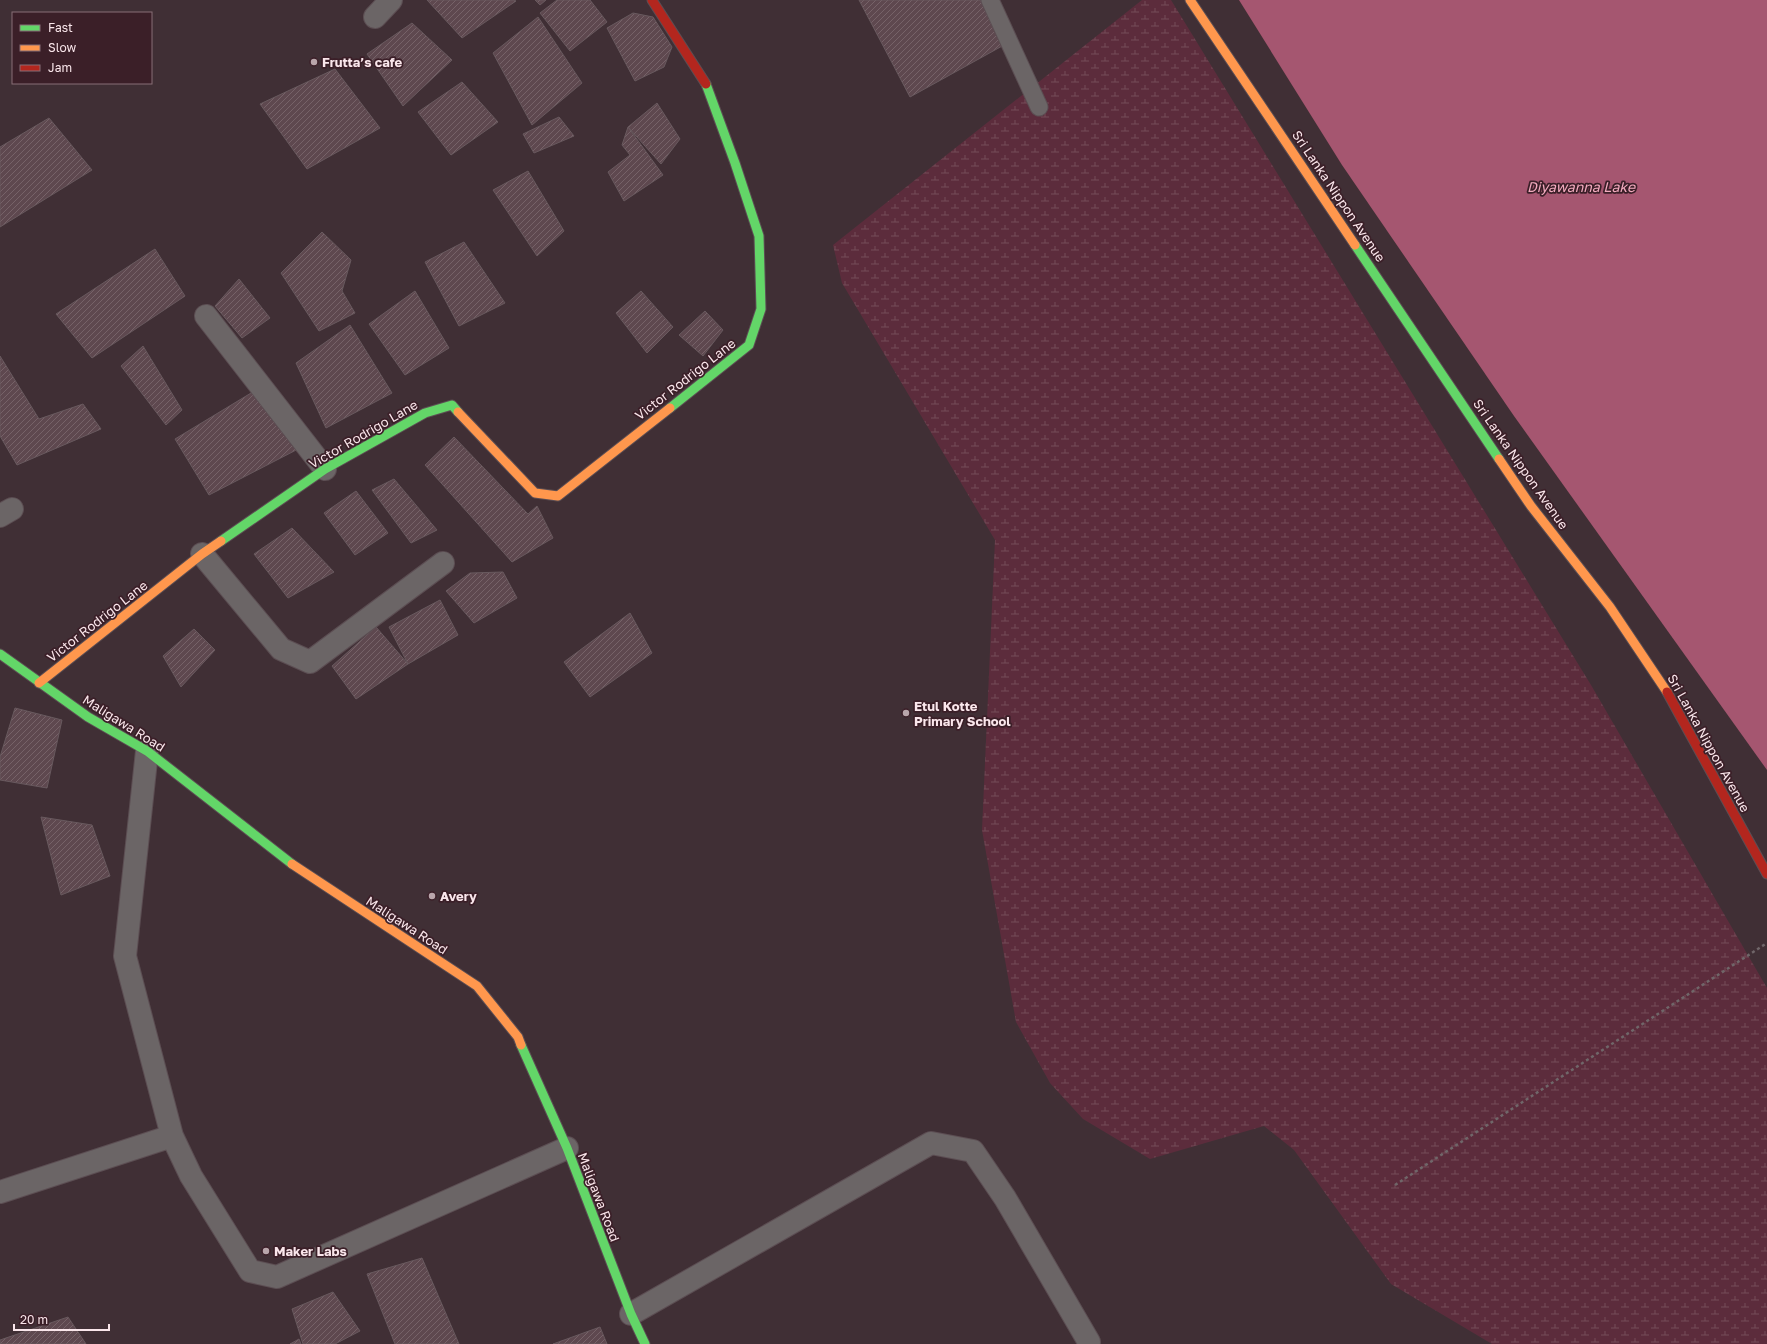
<svg xmlns="http://www.w3.org/2000/svg" width="1767" height="1344" viewBox="0 0 1767 1344" font-family="'Golos Text',sans-serif">
  <style>
    .wetland { fill: url(#wetland-marsh) }
    .water { fill: #a55670 }
    .building { fill: url(#building-hatch); stroke: #68595e }
    .lines { fill: none; stroke-linecap: round; stroke-linejoin: round }
    .lane-casing { stroke: #5c4e53; stroke-width: 19 }
    .street-casing { stroke: #5c4e53; stroke-width: 24 }
    .fast-casing { stroke: #5c4e53; stroke-width: 11 }
    .slow-casing { stroke: #5c4e53; stroke-width: 11 }
    .jam-casing { stroke: #5c4e53; stroke-width: 11 }
    .path { stroke: #706669; stroke-width: 2.5; stroke-dasharray: 3 3; stroke-linecap: butt }
    .lane { stroke: #6b6566; stroke-width: 17 }
    .street { stroke: #6b6566; stroke-width: 22 }
    .fast { stroke: #63d668; stroke-width: 9 }
    .slow { stroke: #ff974d; stroke-width: 9 }
    .jam { stroke: #b3261e; stroke-width: 9 }
    .poi-dot { fill: #b9a6ab; stroke: #3b1f28; stroke-width: 1.5 }
    .labels { text-anchor: middle; dominant-baseline: central; stroke-width: 3.5; stroke-linejoin: round; paint-order: stroke }
    .poi-label { font-size: 13px; font-weight: bold; fill: #fae6eb; stroke: #3b1f28; text-anchor: start }
    .street-label { font-size: 13px; fill: #fae6eb; stroke: #3b1f28 }
    .water-label { font-size: 14px; font-style: italic; fill: #f3abbf; stroke: #3b1f28 }
  </style>
  <defs>
    <pattern id="wetland-marsh" width="20" height="14" patternUnits="userSpaceOnUse"><rect width="20" height="14" fill="#5c2c3c"/><path d="M1 5h8M5 5V1M11 12h8M15 12V8" fill="none" stroke="#744b58"/></pattern>
    <pattern id="building-hatch" width="6" height="6" patternUnits="userSpaceOnUse"><rect width="6" height="6" fill="#5e484f"/><path d="M-1 1l2-2M0 6l6-6M5 7l2-2" fill="none" stroke="#766268"/></pattern>
  </defs>
  <rect width="100%" height="100%" fill="#402f35"/>
  <path class="wetland" d="M1142,0H1171L1591,685L1767,988V1344H1492L1391,1284L1294,1150L1264,1126L1150,1159L1083,1119L1050,1083L1016,1022L982,830L995,540L842,283L833,245Z"/>
  <path class="water" d="M1239,0H1767V770L1514,416L1342,165Z"/>
  <path class="building" d="M427,0H514L516,1L462,38Z
    M535,0H546L540,5Z
    M557,0H590L607,22L570,51L540,13Z
    M859,0H980L1004,45L910,97Z
    M633,13L653,17L672,47L664,67L635,81L607,28Z
    M538,17L582,83L532,125L493,53Z
    M412,23L452,60L403,106L367,54Z
    M335,69L380,128L307,169L260,104Z
    M462,82L498,122L451,155L418,112Z
    M657,103L680,139L661,164L628,127Z
    M559,117L574,136L534,153L523,134Z
    M49,118L92,170L0,227V147Z
    M628,127L663,175L624,201L608,172L630,155L622,145Z
    M528,171L564,231L537,256L493,190Z
    M322,232L351,260L342,291L355,313L319,331L281,273Z
    M464,242L505,303L459,326L425,262Z
    M155,249L185,296L92,358L56,314Z
    M239,279L270,318L242,338L215,306Z
    M415,291L449,348L405,375L369,324Z
    M641,291L673,327L647,353L616,313Z
    M705,311L723,330L703,356L679,335Z
    M350,325L392,393L326,428L296,363Z
    M143,346L182,410L166,425L121,366Z
    M0,356L39,419L83,404L101,429L17,465L0,436Z
    M261,387L302,447L209,495L175,439Z
    M454,437L528,514L537,506L553,538L512,562L425,465Z
    M394,479L437,530L411,543L372,490Z
    M356,491L388,533L355,555L324,513Z
    M292,528L334,572L288,598L254,554Z
    M503,572L517,598L474,623L446,591L470,573Z
    M440,600L458,635L408,664L389,627Z
    M630,613L652,653L590,697L564,662Z
    M376,627L408,664L356,699L332,666Z
    M194,629L215,650L181,687L163,656Z
    M15,708L62,720L47,788L0,780V757Z
    M41,817L92,825L110,876L61,895Z
    M422,1258L459,1344H395L367,1274Z
    M333,1292L360,1331L335,1344H303L292,1309Z
    M68,1317L86,1344H0V1340Z
    M600,1327L607,1344H553Z
    M299,1339L301,1344H290Z"/>
  <g class="lines">
    <defs>
      <path id="lane" d="M990,0L1039,107"/>
      <path id="street" d="M375,17L391,0
        M206,316L325,469
        M0,516L12,509
        M202,554L281,649L310,662L443,563
        M147,751L125,956L172,1136L191,1176L250,1271L277,1277L567,1148
        M0,1192L172,1136
        M631,1314L931,1143L973,1151L1005,1198L1089,1342"/>
      <path id="fast" d="M1355,245L1499,459
        M670,408L749,345L761,309L759,236L735,163L706,84
        M221,541L325,469L425,413L452,405L458,412
        M0,654L88,717L147,751L292,864
        M521,1045L567,1148L631,1314L645,1344"/>
      <path id="slow" d="M1190,0L1355,245
        M458,412L535,493L558,496L670,408
        M1499,459L1531,506L1610,607L1667,692
        M39,683L202,554L221,541
        M292,864L477,986L518,1037L521,1045"/>
      <path id="jam" d="M652,0L706,84
        M1667,692L1767,874"/>
    </defs>
    <use href="#lane" class="lane-casing"/>
    <use href="#street" class="street-casing"/>
    <use href="#fast" class="fast-casing"/>
    <use href="#slow" class="slow-casing"/>
    <use href="#jam" class="jam-casing"/>
    <path class="path" d="M1395,1185L1767,943"/>
    <use href="#lane" class="lane"/>
    <use href="#street" class="street"/>
    <use href="#fast" class="fast"/>
    <use href="#slow" class="slow"/>
    <use href="#jam" class="jam"/>
  </g>
  <g class="poi-dot">
    <circle cx="314" cy="62" r="4"/>
    <circle cx="906" cy="713" r="4"/>
    <circle cx="432" cy="896" r="4"/>
    <circle cx="266" cy="1251" r="4"/>
  </g>
  <g class="labels">
    <g class="poi-label">
      <text x="322" y="62">Frutta’s cafe</text>
      <text x="914" y="706">Etul Kotte<tspan x="914" dy="15">Primary School</tspan></text>
      <text x="440" y="896">Avery</text>
      <text x="274" y="1251">Maker Labs</text>
    </g>
    <g class="street-label">
      <text transform="translate(1339 196) rotate(56)">Sri Lanka Nippon Avenue</text>
      <text transform="translate(685 379) rotate(-38)">Victor Rodrigo Lane</text>
      <text transform="translate(363 434) rotate(-30)">Victor Rodrigo Lane</text>
      <text transform="translate(1521 464) rotate(55)">Sri Lanka Nippon Avenue</text>
      <text transform="translate(97 621) rotate(-38)">Victor Rodrigo Lane</text>
      <text transform="translate(124 723) rotate(32)">Maligawa Road</text>
      <text transform="translate(1709 743) rotate(61)">Sri Lanka Nippon Avenue</text>
      <text transform="translate(407 925) rotate(33)">Maligawa Road</text>
      <text transform="translate(599 1197) rotate(69)">Maligawa Road</text>
    </g>
    <g class="water-label">
      <text x="1581" y="186">Diyawanna Lake</text>
    </g>
  </g>
  <rect x="12" y="12" width="140" height="72" fill="#3b1f28" stroke="#876f76"/>
  <rect x="20" y="25" width="20" height="6" fill="#63d668" stroke="#876f76"/>
  <text x="48" y="32" font-size="12" fill="#fae6eb">Fast</text>
  <rect x="20" y="45" width="20" height="6" fill="#ff974d" stroke="#876f76"/>
  <text x="48" y="52" font-size="12" fill="#fae6eb">Slow</text>
  <rect x="20" y="65" width="20" height="6" fill="#b3261e" stroke="#876f76"/>
  <text x="48" y="72" font-size="12" fill="#fae6eb">Jam</text>
  <path d="M14 1324v6h95v-6" fill="none" stroke="#fae6eb" stroke-width="2"/>
  <text x="20" y="1324" font-size="12" fill="#fae6eb" stroke="#3b1f28" stroke-width="3" paint-order="stroke">20 m</text>
</svg>
